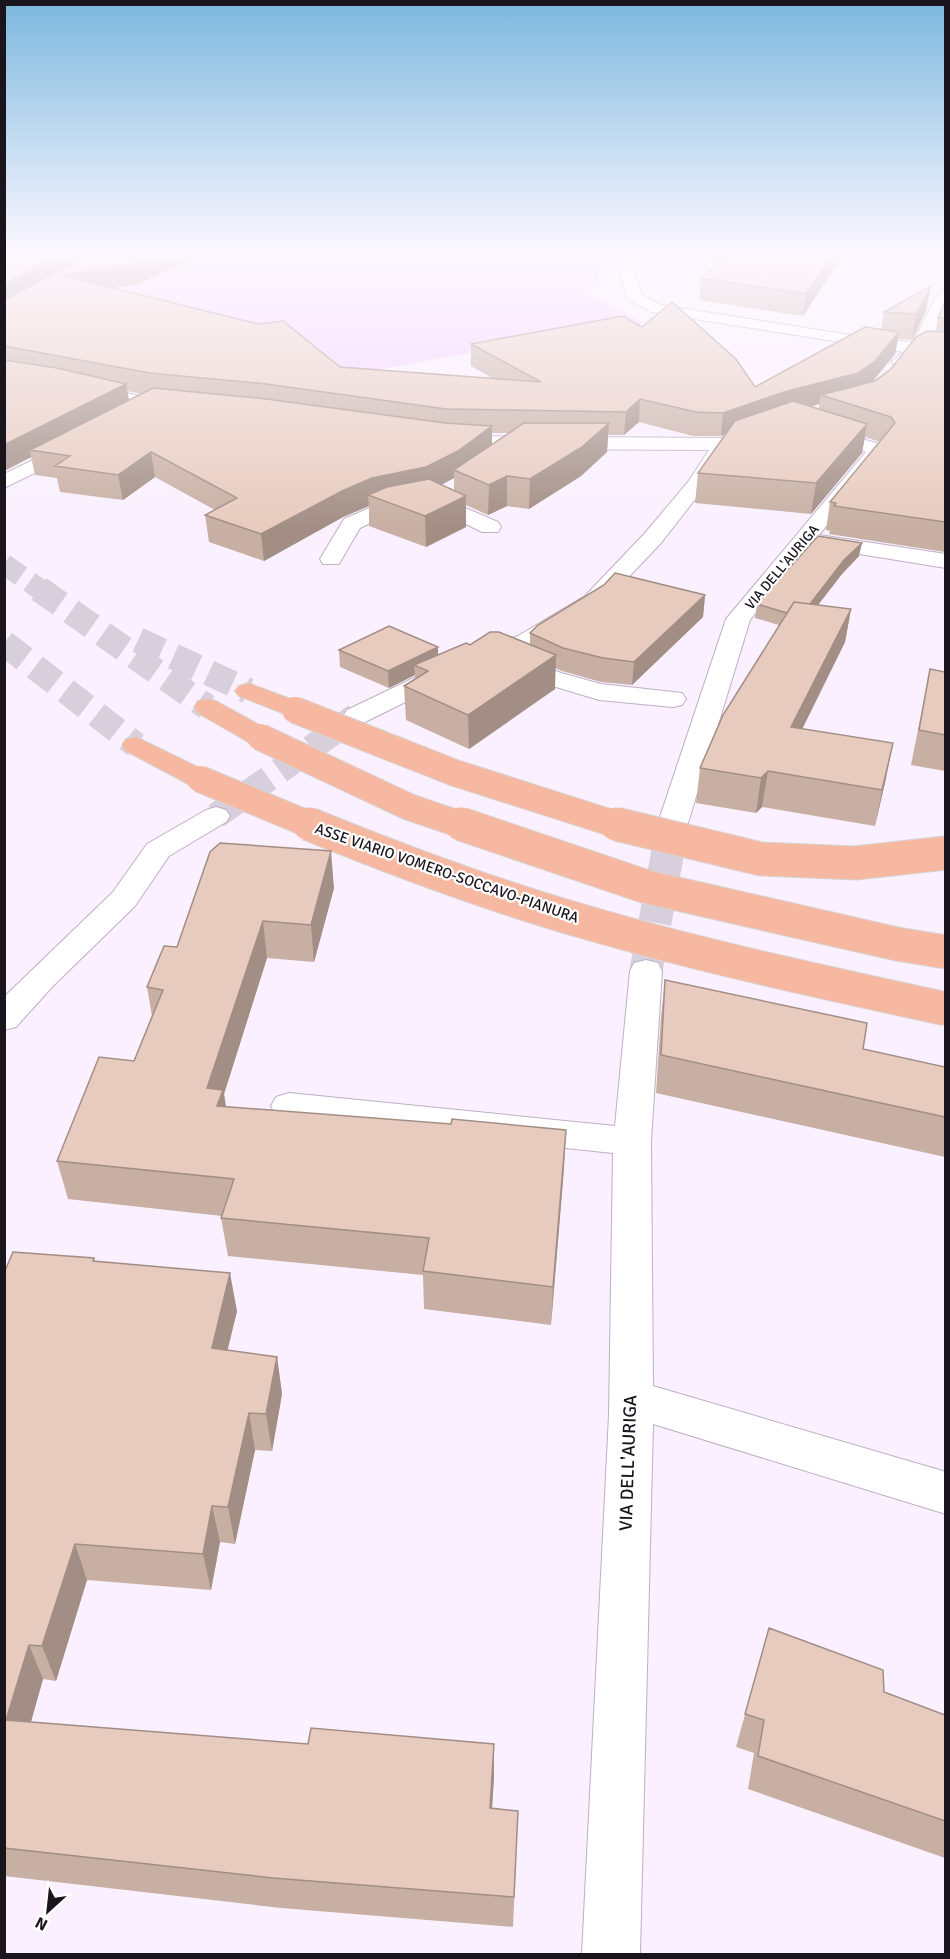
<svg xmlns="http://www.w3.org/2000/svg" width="950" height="1959" viewBox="0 0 950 1959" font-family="Signika,sans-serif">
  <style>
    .green { fill: #f2d1ff }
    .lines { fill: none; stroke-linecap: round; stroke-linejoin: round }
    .minor-tunnel-far1 { stroke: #d8cfdd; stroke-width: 26; stroke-dasharray: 26 13; stroke-linecap: butt }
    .minor-tunnel { stroke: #d8cfdd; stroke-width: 33; stroke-dasharray: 33 16; stroke-linecap: butt }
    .highway-tunnel-far1 { stroke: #d8cfdd; stroke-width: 21; stroke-dasharray: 21 10; stroke-linecap: butt }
    .highway-tunnel { stroke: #d8cfdd; stroke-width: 26; stroke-dasharray: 26 13; stroke-linecap: butt }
    .minor-casing { stroke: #bfafc5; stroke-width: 2 }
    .highway-casing { stroke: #d6d5d6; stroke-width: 2 }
    .minor { fill: #fff; fill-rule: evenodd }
    .highway { fill: #f7b8a1; fill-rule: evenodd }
    .highway-bridge-far1-casing { stroke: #d6d5d6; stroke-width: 28; stroke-linecap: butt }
    .highway-bridge-casing { stroke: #d6d5d6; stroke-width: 35; stroke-linecap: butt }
    .highway-bridge-far1 { stroke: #f7b8a1; stroke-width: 26 }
    .highway-bridge { stroke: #f7b8a1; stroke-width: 33 }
    .wall { fill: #c7afa3; fill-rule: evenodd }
    .shaded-wall { fill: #a28e85 }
    .building { fill: #e7cbbe; stroke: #a28e85; stroke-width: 1.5 }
    .labels { text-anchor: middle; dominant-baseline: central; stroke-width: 4.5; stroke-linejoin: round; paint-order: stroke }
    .far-street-label { font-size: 14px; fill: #1a141c; stroke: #fff }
    .street-label { font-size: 15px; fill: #1a141c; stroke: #fff }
    .near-street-label { font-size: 18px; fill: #1a141c; stroke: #fff }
  </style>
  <rect width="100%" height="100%" fill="#faf0ff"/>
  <path class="green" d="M236,253H578L599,263V288L586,292L644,323L380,369L245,386L52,330L167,261Z"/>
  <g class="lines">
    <path class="minor-tunnel-far1" d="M216,816L356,716
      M672,826L673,823"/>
    <path class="minor-tunnel" d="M646,971L673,824"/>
    <path class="highway-tunnel-far1" d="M4,564L41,590"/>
    <path class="highway-tunnel" d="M39,589L207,707
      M138,640L248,691
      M4,643L136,745"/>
    <defs>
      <path id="minor" d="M602,253C634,253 633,267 641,294L661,305L881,340L913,342L938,293L946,288V310L930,344L946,345V355L923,353L900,367L891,362L903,352L651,312L628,299L618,266Z
        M4,369C54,377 103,390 152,398C163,400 181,397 187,406L178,412L153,410L61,388L4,379Z
        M762,425L769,427L772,431L769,435L729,448L703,489L661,543L601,606L536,646L513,654L561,673L601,684L682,693L686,699L682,705L673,707L599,700L543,683L504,666L501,661L503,657L484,663L365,722L356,724L347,722L343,716L347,710L466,653L518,636L585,596L645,533L688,482L709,450L500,449L446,446L439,444L436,440L439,436L721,438Z
        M822,426L885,446L888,450L819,535L946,554V568L810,546L750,620L688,823L683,829L673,832L663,829L658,823L726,619L866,452L815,436L812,432L815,428Z
        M72,441L82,447L79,451L4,488V474Z
        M433,494L498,522L501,527L498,532H482L426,504L423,500L426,496Z
        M411,499L418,501L422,505L418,509L387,515L360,528L339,564H323L320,559L344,519L374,506Z
        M216,807L226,810L230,816L226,822L169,856L135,906L52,987L16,1027L4,1030V997L113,892L147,844L206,810Z
        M646,960L658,963L662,971L651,1141L653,1386L946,1472V1514L653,1424L640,1954H582L609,1415L613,1153L289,1119L276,1115L271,1106L276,1097L289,1093L615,1126L630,971L634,963Z"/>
      <path id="highway" d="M248,683L304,704L308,710L304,716L295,718L239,696L235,691L239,686Z
        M207,699L216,701L270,731L273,737L270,743L260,745L250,743L198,713L194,707L198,701Z
        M136,737L210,773L214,779L210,785L200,787L190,785L126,751L122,745L126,739Z"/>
    </defs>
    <use href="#minor" class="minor-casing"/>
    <use href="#highway" class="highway-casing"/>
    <use href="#minor" class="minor"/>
    <use href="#highway" class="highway"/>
    <defs>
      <path id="highway-bridge-far1" d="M295,710L455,773L621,826
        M260,737L409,807L465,826
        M200,779L313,826"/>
      <path id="highway-bridge" d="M309,824C402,862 496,897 592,924C709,958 828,983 946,1009
        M461,824L647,887L897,944L946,952
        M616,824L761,859L855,863L946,853"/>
    </defs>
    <use href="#highway-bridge-far1" class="highway-bridge-far1-casing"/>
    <use href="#highway-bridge" class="highway-bridge-casing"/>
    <use href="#highway-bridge-far1" class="highway-bridge-far1"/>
    <use href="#highway-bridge" class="highway-bridge"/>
  </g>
  <path class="wall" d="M4,253L138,284L113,288L340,367L494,379L471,366V344L755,387L881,329L884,312L926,311L912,340L898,339L895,354L873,381L891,369L936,331L938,318L945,301V552L829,534L830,531L826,530L830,502L880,442L865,437L862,453L811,514L695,503L698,473L726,434L721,436H693L639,422L624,435H608L607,452L581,476L529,509L507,506L488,515L466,505V527L426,547L369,526V506L343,517L264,561L209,542L205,515L215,510L155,477L123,500L60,492L57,478L35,475L31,457L6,470H4ZM127,391L142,394L129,400ZM819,404V409L811,407ZM492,433H509L492,444ZM454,478V491L441,485Z
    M714,253H844L803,316L699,300L701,278L713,268Z
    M859,556L842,574L818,605L851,609L845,642L802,729L886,778L875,826L762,807L756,813L696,803L700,768L779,625L755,618L757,604Z
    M705,595L703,617L632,685L601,682L562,671L555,668V689L469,749L406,720L404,686L415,679V675L389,688L340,667L339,650L438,647V655L470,645H530V633Z
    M930,669L945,672V771L911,765Z
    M334,888L314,962L267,958L224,1094L226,1107L564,1168L551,1325L424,1309L423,1275L228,1256L221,1218L222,1216L68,1199L57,1161L134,1061L152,1016L147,987L177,947Z
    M665,980L863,1049L945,1067V1157L656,1093L661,1017Z
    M94,1258L95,1261L237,1311L227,1350L277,1357L282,1394L272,1451L255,1450L235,1544L220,1542L211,1590L87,1580L56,1681L43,1679L31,1722L494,1777L492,1808L518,1811L513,1927L281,1908L4,1876V1273Z
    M769,1628L884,1692L945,1715V1858L748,1789L754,1753L736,1747Z"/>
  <path class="shaded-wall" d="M65,253H206L138,284L64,295L4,306V284Z
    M834,253H844L803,316L806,294Z
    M931,286L926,311L912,340L916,314Z
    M899,332L895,354L871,383L821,395L819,404L781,415L721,436L723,413Z
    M126,384L130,407L30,450L31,457L6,470L4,462V445Z
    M640,399L639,422L624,435L626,412Z
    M609,423L607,452L581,476L529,509L530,479Z
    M867,424L862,453L811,514L816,483Z
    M492,426V451L454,470V478L426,493L368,495L369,506L343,517L264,561L261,534L342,491Z
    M151,452L155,477L123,500L118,475Z
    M507,476V506L488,515L489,485Z
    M466,496V527L426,547L425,516Z
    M862,543L859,556L842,574L798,631L800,617L844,560Z
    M705,595L703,617L632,685L634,662Z
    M851,609L845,642L786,762L791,727Z
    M438,647V664L414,665L415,675L389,688L388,671Z
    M556,655L555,689L469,749L468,715Z
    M893,743L886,778L875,826L882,790Z
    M768,771L762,807L756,813L761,778Z
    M331,851L334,888L314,962L311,925Z
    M263,921L267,958L224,1094L229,1128L207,1088Z
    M566,1130L564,1168L551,1325L553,1287Z
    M230,1273L237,1311L219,1386L212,1348Z
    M277,1357L282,1394L272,1451L266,1414Z
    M249,1413L255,1450L235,1544L228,1507Z
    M212,1506L220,1542L211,1590L203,1554Z
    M75,1544L87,1580L56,1681L42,1646Z
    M29,1645L43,1679L22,1753L6,1720Z
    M494,1744V1777L490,1839V1808Z"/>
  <path class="building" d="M4,253H65L4,284Z
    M93,253H161L135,264L61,275L258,324L283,321L340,367L541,382L471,344L623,316L642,327L672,302L736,359L755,387L865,327L899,332L875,361L858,373L784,392L723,413L696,412L640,399L626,412L446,409L266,384L150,373L4,346V300Z
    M732,253H834L806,294L701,278Z
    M931,286L916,314L884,312Z
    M945,301V318H938Z
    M927,331L945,332V522L834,506L836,503L830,502L895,423L891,417L821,395L875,381L891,369L916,337Z
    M4,360L57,368L126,384L4,445Z
    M153,388L266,399L445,423L492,426L458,451L426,467L372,478L342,491L261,534L205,515L237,498L151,452L118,475L55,466L70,456L30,450Z
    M793,401L867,424L816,483L698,473L735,421Z
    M524,423H609L582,447L530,479L507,476L489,485L454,470Z
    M429,479L466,496L425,516L368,495L387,487Z
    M818,536L862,543L844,560L810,604L794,602L787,613L757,604Z
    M615,573L705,595L634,662L603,658L563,648L530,633L538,625L604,585Z
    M794,602L851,609L791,727L893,743L882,790L768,771L761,778L700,768L723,715Z
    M389,626L438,647L388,671L339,650Z
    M490,632H499L556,655L468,715L404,686L428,671L414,665L466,643L470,645Z
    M930,669L945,672V735L919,730Z
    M220,843L331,851L311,925L263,921L207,1088L223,1090L217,1106L451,1124L452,1119L566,1130L553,1287L423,1271L429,1238L221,1218L234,1179L57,1161L99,1057L134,1061L163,990L147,987L164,946L177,947L210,852Z
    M665,980L867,1023L863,1049L945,1067V1117L661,1055Z
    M13,1252L94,1258L93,1261L230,1273L212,1348L277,1357L266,1414L249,1413L228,1507L212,1506L203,1554L75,1544L42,1646L29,1645L6,1720L308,1744L311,1728L494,1744L490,1808L518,1811L514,1897L273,1878L4,1848V1273Z
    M769,1628L883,1670L884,1692L945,1715V1821L758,1756L764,1720L745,1714Z"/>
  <linearGradient id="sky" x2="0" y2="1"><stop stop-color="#7cb8de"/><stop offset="0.48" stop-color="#fdf8ff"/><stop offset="1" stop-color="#fdf8ff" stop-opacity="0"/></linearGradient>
  <rect width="950" height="527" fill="url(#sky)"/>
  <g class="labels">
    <g class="far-street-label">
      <text transform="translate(782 567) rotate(-50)">VIA DELL'AURIGA</text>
    </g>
    <g class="street-label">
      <text transform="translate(447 873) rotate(19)">ASSE VIARIO VOMERO-SOCCAVO-PIANURA</text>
    </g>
    <g class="near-street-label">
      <text transform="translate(628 1463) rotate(-88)">VIA DELL'AURIGA</text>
    </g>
  </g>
  <rect width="950" height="1959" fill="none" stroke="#1a141c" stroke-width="12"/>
  <g transform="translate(48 1911) rotate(207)" stroke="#ffffff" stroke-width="4.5" paint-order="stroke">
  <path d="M0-4.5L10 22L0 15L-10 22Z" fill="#1a141c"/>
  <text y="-9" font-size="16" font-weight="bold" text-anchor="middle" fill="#1a141c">N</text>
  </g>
</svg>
